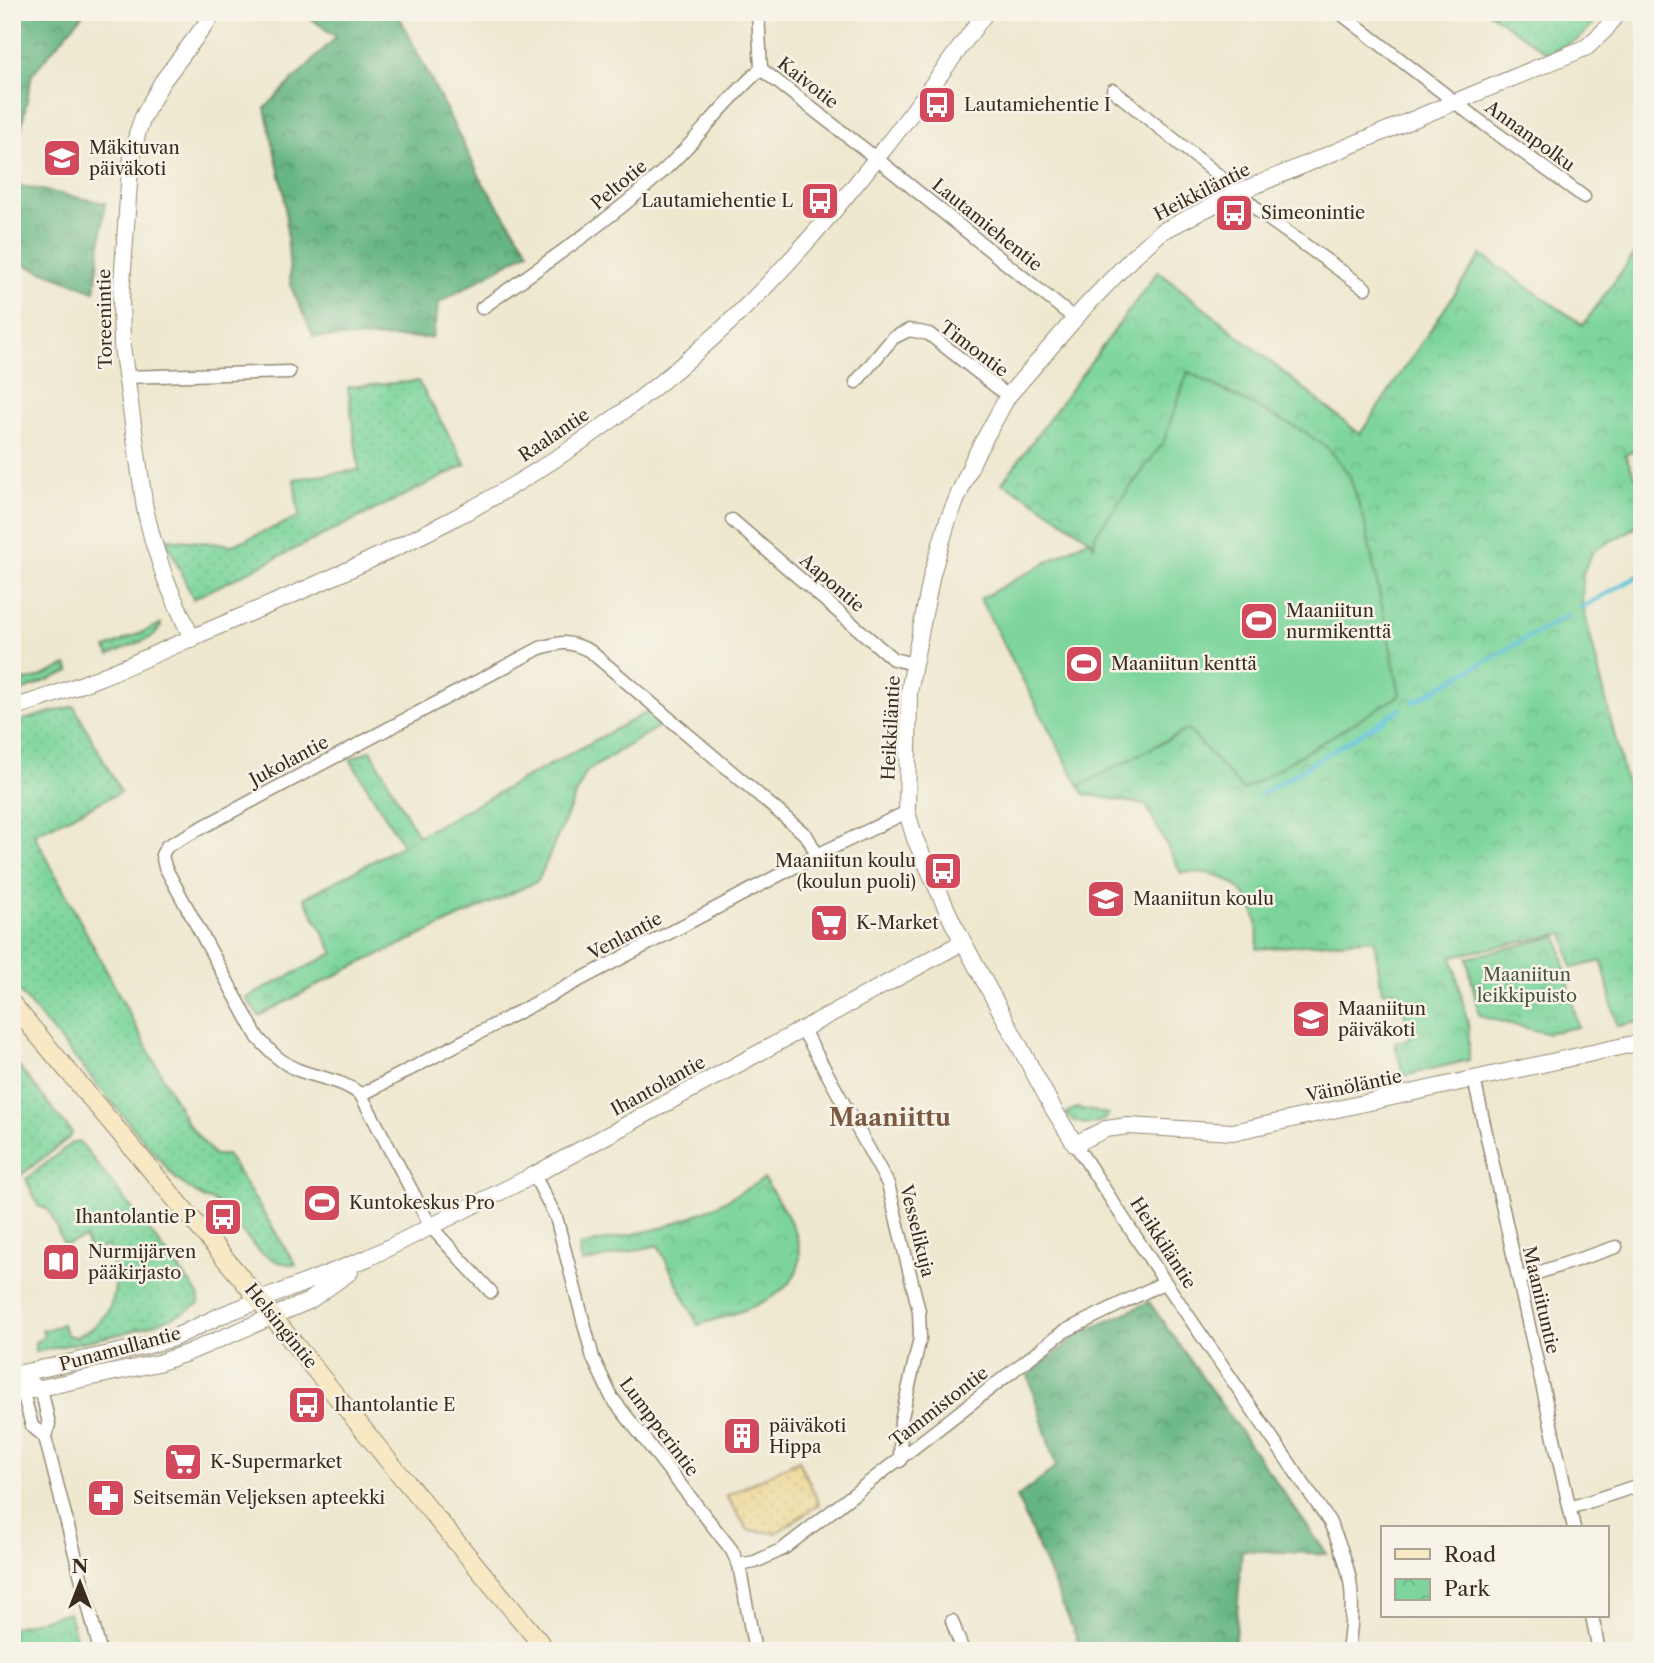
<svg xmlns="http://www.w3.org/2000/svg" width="1654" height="1663" viewBox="0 0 1654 1663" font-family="'Libre Caslon Text',serif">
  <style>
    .grass { fill: url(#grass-dots); stroke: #5c805c; stroke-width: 2 }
    .forest { fill: url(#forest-crowns); stroke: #507050; stroke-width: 2 }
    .sand { fill: url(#sand-dots); stroke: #94825e; stroke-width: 2 }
    .park { fill: url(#park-crowns); stroke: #5c805c; stroke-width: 2 }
    .garden { fill: #7dd59b; stroke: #5c805c; stroke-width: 2 }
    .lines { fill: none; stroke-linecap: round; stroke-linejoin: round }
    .stream { stroke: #5dc3da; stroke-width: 4.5 }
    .minor-casing { stroke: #948976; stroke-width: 15 }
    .tertiary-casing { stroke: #948976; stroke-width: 18 }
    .secondary-casing { stroke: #948976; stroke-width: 20 }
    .minor { stroke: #fff; stroke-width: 12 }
    .tertiary { stroke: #fff; stroke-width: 16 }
    .secondary { stroke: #f8e8c3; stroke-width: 18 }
    .labels { text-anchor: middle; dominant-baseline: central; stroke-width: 5; stroke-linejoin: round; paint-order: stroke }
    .street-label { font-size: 18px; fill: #3b2a1e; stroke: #f7f3e8 }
    .poi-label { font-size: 18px; fill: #3b2a1e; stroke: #f7f3e8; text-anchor: start }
    .park-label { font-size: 18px; fill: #4c553d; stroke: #f7f3e8 }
    .district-label { font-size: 24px; font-weight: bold; fill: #7b5a41; stroke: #f7f3e8 }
  </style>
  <defs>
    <pattern id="grass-dots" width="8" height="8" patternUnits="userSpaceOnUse" patternTransform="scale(1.75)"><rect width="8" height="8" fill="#7dd59b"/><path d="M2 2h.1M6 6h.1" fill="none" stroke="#6db785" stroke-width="1.8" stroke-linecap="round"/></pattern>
    <pattern id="forest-crowns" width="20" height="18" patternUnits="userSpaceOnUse" patternTransform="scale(1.75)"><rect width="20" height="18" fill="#66b683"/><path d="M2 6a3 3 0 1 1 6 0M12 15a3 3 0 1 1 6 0" fill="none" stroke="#55946b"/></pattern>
    <pattern id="sand-dots" width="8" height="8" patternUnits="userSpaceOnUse" patternTransform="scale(1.75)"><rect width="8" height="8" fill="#eeda9e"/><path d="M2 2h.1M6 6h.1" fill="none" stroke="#cdbb88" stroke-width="1.8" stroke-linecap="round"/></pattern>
    <pattern id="park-crowns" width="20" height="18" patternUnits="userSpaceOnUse" patternTransform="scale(1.75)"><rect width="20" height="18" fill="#7dd59b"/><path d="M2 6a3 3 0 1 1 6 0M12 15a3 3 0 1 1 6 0" fill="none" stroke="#6db785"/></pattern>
  </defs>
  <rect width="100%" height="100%" fill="#f7f3e8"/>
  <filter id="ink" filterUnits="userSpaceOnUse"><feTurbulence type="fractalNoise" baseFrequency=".0143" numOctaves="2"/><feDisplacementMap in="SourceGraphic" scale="14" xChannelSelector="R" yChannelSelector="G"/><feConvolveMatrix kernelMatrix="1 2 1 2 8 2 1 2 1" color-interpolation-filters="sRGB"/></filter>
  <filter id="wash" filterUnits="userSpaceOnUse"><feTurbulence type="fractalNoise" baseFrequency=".00686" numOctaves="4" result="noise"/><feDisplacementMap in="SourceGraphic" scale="28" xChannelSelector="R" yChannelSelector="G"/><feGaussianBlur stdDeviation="1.57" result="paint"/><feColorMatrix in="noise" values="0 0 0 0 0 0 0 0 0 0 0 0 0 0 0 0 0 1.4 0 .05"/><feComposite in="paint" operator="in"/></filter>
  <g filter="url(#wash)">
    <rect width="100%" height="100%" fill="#eee8cf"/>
    <path class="grass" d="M1488,12H1592L1599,17L1579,39L1547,53Z
      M418,381L466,465L193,599L166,539L233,545L299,517L294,479L359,470L348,387Z
      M161,624L160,628L152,637L109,655L106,648Z
      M67,665L70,671L12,695V684L37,678Z
      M74,706L121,792L34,834L187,1123L214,1155H227L296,1265L278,1262L260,1252L214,1201L203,1198L176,1179L12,983V723Z
      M12,1058L72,1133L70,1137L12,1182Z
      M1076,1108L1109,1114L1105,1120C1091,1125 1075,1127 1066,1113Z
      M79,1141L191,1284L199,1297V1304C150,1333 90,1339 35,1352V1342L44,1337L42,1329L49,1330L62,1324L67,1335L76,1337C82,1333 91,1330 96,1325C121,1302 117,1275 109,1246L91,1252L85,1238L64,1245L49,1210L38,1206L26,1179L72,1143Z"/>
    <path class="forest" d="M12,12H85L32,74L21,130L12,132Z
      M302,12H397L483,183L529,251L439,303L432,338L314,337L291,287L284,193L265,108L336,37Z
      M12,184L105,203L95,291L12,260Z
      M1149,1302L1327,1554L1242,1550L1234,1651H1082L1017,1497L1056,1467L1028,1375L1079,1334Z"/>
    <path class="sand" d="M799,1460L819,1504L776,1533L748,1530L726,1496Z"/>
    <path class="park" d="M1642,251V448L1625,455L1642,490V524L1593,551L1583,573L1582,602L1642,848V1021L1617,1026L1602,961L1572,968L1564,933L1452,956L1469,1029V1060L1403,1076L1395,1042L1411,1039L1398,990L1382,992L1374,939L1257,949C1263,898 1231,867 1181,873L1146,805L1084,794L1079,786L1188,729L1089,539L1028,497L1002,483L1158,271L1360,434L1481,255L1583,325L1635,253Z
      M651,710L664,723L586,772L538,881L350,968L259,1016L246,998L334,953L304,898L403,845L350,759L371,750L418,836Z
      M1558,936L1578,1027L1546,1033L1479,1016L1467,958Z
      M764,1179C776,1198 792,1219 798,1241C813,1297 737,1312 698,1325L658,1245L582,1263L579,1246L665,1227L710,1209Z
      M69,1612L79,1651H12V1628Z"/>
    <path class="garden" d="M1188,372L1305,432L1330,450L1349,475L1364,519L1400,695L1243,790L1188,729L1079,786L980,599L1089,539L1094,546L1095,535L1163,443Z"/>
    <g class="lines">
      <path class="stream" d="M1581,608L1642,574
        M1413,702L1568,615
        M1260,795L1401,709"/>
    </g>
  </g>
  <g filter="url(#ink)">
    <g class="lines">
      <defs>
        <path id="minor" d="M758,12L761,69L877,159L1075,319
          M1339,12L1469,113L1584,197
          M1113,90L1239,192L1263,215L1365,288
          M482,308C543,265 606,223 661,173C697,141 725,100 761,69
          M125,377L289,372
          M856,382L893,338L909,330L929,334L1008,396
          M732,520L893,659L914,664
          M802,1028L888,1184L919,1311L920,1338L901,1421L900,1461
          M1474,1079L1574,1528
          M361,1095L817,855L907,812
          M1075,1144L1165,1282L1329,1521C1353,1571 1356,1596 1348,1651
          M534,1175L556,1217L593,1358L612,1398L731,1549L739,1565L755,1651
          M1519,1279L1616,1247
          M491,1292L431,1227L361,1095C343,1080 319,1078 298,1070C281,1063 270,1051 258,1038L165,867L162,855L167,846L540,648C562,642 569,640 590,651L807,836L817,855
          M18,1374L41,1388L49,1424L45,1437L100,1651
          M21,1385L32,1426L45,1437
          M1570,1508L1642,1484
          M739,1565L755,1562L783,1549L1063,1332L1165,1282
          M1592,1616L1599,1651
          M952,1621L963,1651"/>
        <path id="tertiary" d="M1618,12L1605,30L1587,47L1239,192L1161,232L1134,256L1085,307L1008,396L974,458L948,520L932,574L914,664L909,693L907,812L915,839L953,923L1054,1110L1075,1144L1106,1129L1128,1126L1233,1132L1642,1042
          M192,639L165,578L153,541L145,509L122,346L121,298L130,169L137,134L143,117L162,82L215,12
          M12,708C92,685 164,649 240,617C310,588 380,557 447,522C562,463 677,379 767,285C848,201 917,107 986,12
          M12,1375L142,1347L173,1338L222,1315L368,1258L534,1175L963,942
          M12,1394L158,1363L187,1353L309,1301L350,1272"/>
        <path id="secondary" d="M12,1004L238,1274L387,1459L547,1651"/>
      </defs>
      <use href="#minor" class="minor-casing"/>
      <use href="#tertiary" class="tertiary-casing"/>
      <use href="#secondary" class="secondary-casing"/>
      <use href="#minor" class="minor"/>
      <use href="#tertiary" class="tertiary"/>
      <use href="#secondary" class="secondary"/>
    </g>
  </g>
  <defs>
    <symbol id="bus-square" viewBox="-11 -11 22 22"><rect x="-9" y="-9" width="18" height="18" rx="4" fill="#d1495b" stroke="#f7f3e8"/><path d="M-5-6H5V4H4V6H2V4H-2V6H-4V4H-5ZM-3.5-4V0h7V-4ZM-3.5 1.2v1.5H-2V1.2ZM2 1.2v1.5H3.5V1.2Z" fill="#fff"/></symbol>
    <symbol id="school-square" viewBox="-11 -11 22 22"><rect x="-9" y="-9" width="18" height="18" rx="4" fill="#d1495b" stroke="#f7f3e8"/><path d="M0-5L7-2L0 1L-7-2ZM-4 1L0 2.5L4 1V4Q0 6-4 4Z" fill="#fff"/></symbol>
    <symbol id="stadium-square" viewBox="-11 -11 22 22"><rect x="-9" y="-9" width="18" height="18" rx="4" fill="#d1495b" stroke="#f7f3e8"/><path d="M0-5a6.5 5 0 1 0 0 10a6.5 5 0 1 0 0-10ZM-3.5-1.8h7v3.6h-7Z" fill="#fff"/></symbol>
    <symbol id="supermarket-square" viewBox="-11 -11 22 22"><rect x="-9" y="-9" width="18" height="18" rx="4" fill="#d1495b" stroke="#f7f3e8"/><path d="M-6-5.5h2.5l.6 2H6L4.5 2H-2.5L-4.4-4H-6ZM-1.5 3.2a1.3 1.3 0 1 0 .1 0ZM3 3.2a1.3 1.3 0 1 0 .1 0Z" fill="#fff"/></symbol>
    <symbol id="library-square" viewBox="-11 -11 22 22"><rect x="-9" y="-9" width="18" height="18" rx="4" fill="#d1495b" stroke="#f7f3e8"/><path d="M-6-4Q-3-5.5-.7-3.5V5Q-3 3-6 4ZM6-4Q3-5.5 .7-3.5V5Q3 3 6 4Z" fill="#fff"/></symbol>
    <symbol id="building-square" viewBox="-11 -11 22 22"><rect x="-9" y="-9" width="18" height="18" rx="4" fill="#d1495b" stroke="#f7f3e8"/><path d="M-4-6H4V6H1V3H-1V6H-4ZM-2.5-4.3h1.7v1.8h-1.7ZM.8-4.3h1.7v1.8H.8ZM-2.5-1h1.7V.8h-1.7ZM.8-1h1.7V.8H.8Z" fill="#fff"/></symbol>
    <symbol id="pharmacy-square" viewBox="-11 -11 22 22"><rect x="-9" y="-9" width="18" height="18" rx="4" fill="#d1495b" stroke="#f7f3e8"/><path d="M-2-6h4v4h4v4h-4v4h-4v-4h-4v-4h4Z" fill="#fff"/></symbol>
  </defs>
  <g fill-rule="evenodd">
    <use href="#bus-square" x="915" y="83" width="44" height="44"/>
    <use href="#school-square" x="40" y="136" width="44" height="44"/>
    <use href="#bus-square" x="798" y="179" width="44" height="44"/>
    <use href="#bus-square" x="1212" y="191" width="44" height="44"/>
    <use href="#stadium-square" x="1237" y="599" width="44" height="44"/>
    <use href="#stadium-square" x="1062" y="642" width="44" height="44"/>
    <use href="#bus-square" x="921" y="849" width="44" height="44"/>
    <use href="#school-square" x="1084" y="877" width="44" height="44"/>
    <use href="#supermarket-square" x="807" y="901" width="44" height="44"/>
    <use href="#school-square" x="1289" y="997" width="44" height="44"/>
    <use href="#stadium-square" x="300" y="1181" width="44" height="44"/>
    <use href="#bus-square" x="201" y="1195" width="44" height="44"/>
    <use href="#library-square" x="39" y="1240" width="44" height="44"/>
    <use href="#bus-square" x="285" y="1383" width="44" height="44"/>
    <use href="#building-square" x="720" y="1414" width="44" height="44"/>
    <use href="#supermarket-square" x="161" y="1440" width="44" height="44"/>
    <use href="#pharmacy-square" x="84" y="1476" width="44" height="44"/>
  </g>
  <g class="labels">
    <g class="street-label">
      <text transform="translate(808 83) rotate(38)">Kaivotie</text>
      <text transform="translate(1530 136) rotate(36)">Annanpolku</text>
      <text transform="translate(619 185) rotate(-40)">Peltotie</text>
      <text transform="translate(1202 192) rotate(-27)">Heikkiläntie</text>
      <text transform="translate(987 225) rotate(39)">Lautamiehentie</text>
      <text transform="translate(105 319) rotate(-91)">Toreenintie</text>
      <text transform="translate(974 349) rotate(37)">Timontie</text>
      <text transform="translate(554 435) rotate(-34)">Raalantie</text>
      <text transform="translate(832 583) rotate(41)">Aapontie</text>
      <text transform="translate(891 728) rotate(-87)">Heikkiläntie</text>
      <text transform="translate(289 761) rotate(-28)">Jukolantie</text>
      <text transform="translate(625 936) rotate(-28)">Venlantie</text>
      <text transform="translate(658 1086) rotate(-29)">Ihantolantie</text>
      <text transform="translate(1354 1086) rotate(-12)">Väinöläntie</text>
      <text transform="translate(917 1231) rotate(76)">Vesselikuja</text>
      <text transform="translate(1163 1243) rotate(57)">Heikkiläntie</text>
      <text transform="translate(1541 1300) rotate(77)">Maaniituntie</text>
      <text transform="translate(281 1326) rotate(51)">Helsingintie</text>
      <text transform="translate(120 1349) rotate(-15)">Punamullantie</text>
      <text transform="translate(939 1407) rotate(-38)">Tammistontie</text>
      <text transform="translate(659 1427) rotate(53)">Lumpperintie</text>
    </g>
    <g class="poi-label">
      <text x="964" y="105">Lautamiehentie I</text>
      <text x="89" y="148">Mäkituvan<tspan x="89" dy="21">päiväkoti</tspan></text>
      <text x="793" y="201" text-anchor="end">Lautamiehentie L</text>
      <text x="1261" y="213">Simeonintie</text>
      <text x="1286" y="611">Maaniitun<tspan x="1286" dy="21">nurmikenttä</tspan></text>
      <text x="1111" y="664">Maaniitun kenttä</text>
      <text x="916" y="861" text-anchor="end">Maaniitun koulu<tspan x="916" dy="21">(koulun puoli)</tspan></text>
      <text x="1133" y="899">Maaniitun koulu</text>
      <text x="856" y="923">K-Market</text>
      <text x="1338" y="1009">Maaniitun<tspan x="1338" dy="21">päiväkoti</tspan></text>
      <text x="349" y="1203">Kuntokeskus Pro</text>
      <text x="196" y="1217" text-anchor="end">Ihantolantie P</text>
      <text x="88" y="1252">Nurmijärven<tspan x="88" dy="21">pääkirjasto</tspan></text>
      <text x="334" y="1405">Ihantolantie E</text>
      <text x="769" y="1426">päiväkoti<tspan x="769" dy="21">Hippa</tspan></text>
      <text x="210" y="1462">K-Supermarket</text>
      <text x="133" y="1498">Seitsemän Veljeksen apteekki</text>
    </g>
    <g class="park-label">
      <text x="1527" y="975">Maaniitun<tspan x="1527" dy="21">leikkipuisto</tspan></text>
    </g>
    <g class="district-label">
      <text x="890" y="1117">Maaniittu</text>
    </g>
  </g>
  <rect width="1654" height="1663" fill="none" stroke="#f7f3e8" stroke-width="42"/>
  <rect x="1381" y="1526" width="228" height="91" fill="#f7f3e8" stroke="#aca397" stroke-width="2"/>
  <rect x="1395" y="1549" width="35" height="10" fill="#f8e8c3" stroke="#aca397" stroke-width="2"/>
  <text x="1444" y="1562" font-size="21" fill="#3b2a1e">Road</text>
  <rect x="1395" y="1579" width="35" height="21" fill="url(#park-crowns)" stroke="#aca397" stroke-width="2"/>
  <text x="1444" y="1596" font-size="21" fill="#3b2a1e">Park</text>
  <g transform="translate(80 1583)" stroke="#f7f3e8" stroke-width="5" paint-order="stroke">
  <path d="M0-5L12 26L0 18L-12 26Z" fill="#3b2a1e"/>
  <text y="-10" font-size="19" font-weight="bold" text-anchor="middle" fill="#3b2a1e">N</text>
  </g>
</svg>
